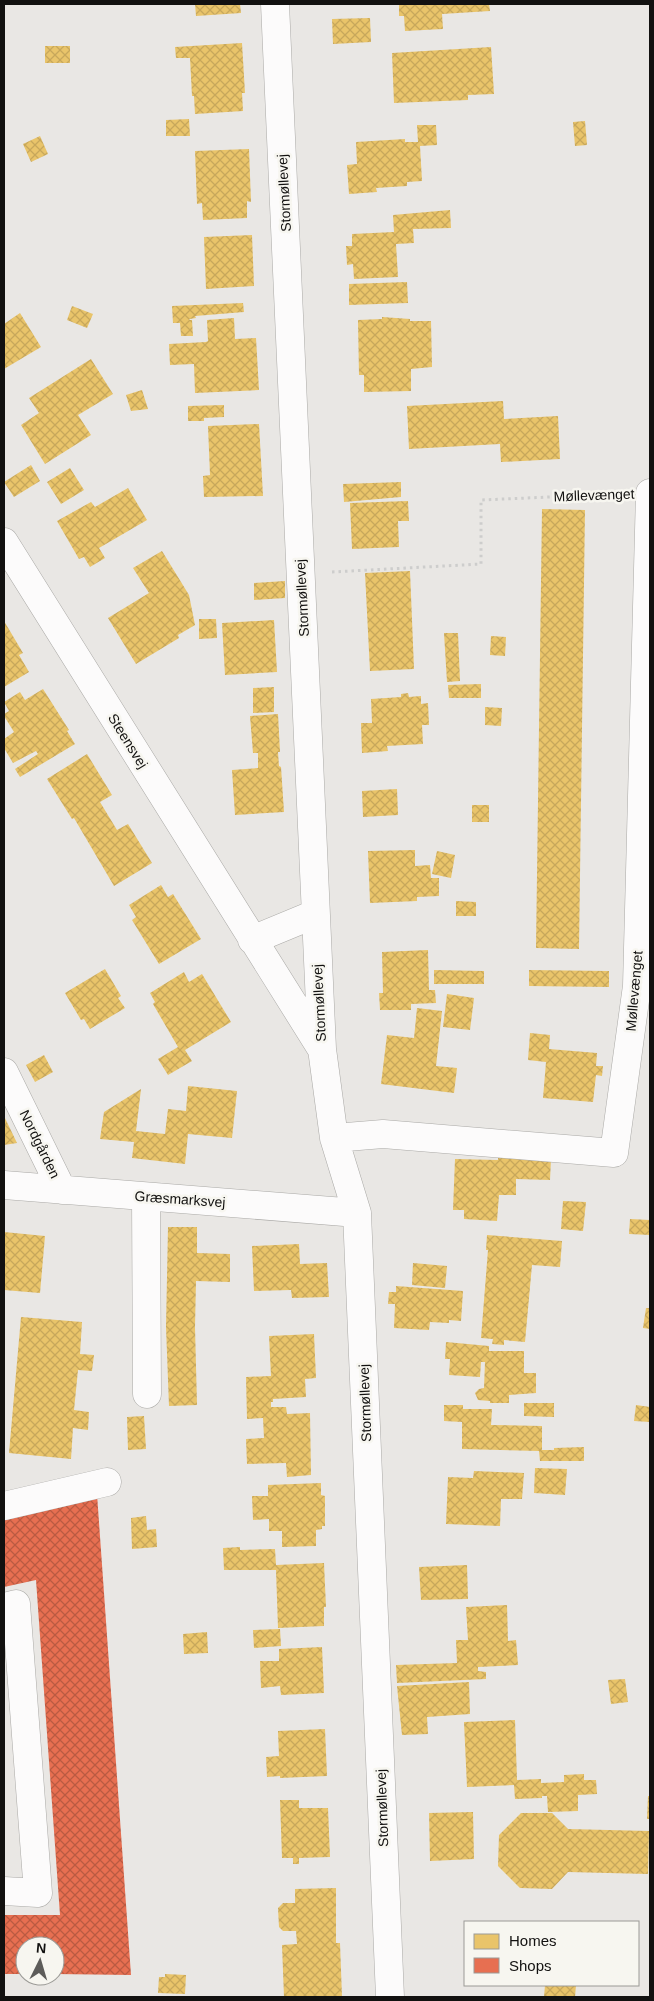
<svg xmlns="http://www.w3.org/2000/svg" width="654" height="2001" viewBox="0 0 654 2001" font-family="Helvetica,sans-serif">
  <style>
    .homes { fill: url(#homes-cross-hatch) }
    .shops { fill: url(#shops-cross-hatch) }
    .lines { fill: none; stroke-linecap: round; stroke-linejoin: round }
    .minor-casing { stroke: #aaa9a6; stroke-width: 29 }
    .path { stroke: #cdcdcc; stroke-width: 3; stroke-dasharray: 2.5 4; stroke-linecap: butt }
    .minor { stroke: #fcfbfb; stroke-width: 28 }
    .labels { text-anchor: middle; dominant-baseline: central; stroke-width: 5; stroke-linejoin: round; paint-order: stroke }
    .street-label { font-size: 14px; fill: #121110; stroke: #f7f6f0 }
  </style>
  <defs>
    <pattern id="homes-cross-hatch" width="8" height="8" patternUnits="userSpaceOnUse" patternTransform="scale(1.25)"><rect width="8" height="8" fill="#e9c46a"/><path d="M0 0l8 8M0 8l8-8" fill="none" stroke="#c7a75b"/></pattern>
    <pattern id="shops-cross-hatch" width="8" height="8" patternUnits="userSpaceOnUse" patternTransform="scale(1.25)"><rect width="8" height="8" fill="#e76f51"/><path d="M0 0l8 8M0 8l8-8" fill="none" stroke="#ba5a42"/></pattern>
  </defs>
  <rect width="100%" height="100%" fill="#e9e7e4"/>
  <path class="homes" d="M195,4H240L241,13L196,16Z
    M399,4H489L490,11L442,14L443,29L405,31L404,16H399Z
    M370,18L371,42L333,44L332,19Z
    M242,43L245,93H242L243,111L195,114L194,96H192L190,58H176L175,47Z
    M45,46H70V63H45Z
    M491,47L494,94L468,95V100L394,103L392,53Z
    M189,119L190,136H166V120Z
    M585,121L587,145L575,146L573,122Z
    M417,125H436L437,145L420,146L422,181L407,182V186L376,188L377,192L349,194L347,165L357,164L356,142L405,139V142H418Z
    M40,136L48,154L31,162L23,144Z
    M249,149L251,202L247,201V218L203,220L202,203L197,204L195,151Z
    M450,210L451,228L413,229L414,243L396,244L398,277L354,279L353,264L347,265L346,246H352V234L394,232L393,215Z
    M252,235L254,286L206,289L204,237Z
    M407,282L408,303L349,305V284Z
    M243,303L244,312L195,316L196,318L190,319L189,320H192L193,336H181L180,323H173L172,306Z
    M72,306L93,314L87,328L67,320Z
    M20,313L41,347L4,369V324Z
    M382,317L410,319V321H431L432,367L411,369V391L364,392V375H359L358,320L382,319Z
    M234,318L235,339L256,338L259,390L195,393L194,364L170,365L169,344L206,342L208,341L207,320Z
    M91,359L113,394L78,415L91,435L45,464L21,425L39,413L29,398Z
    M142,390L148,409L131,411L126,395Z
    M503,401L504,419L558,416L560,459L501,462L500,444L409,449L407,406Z
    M224,405V417L204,418V421H188V406Z
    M259,424L263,496L204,497L203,476L210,475L208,426Z
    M31,465L40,481L14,497L4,482Z
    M70,468L84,490L61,504L47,482Z
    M401,482V497L344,502L343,484Z
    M128,488L147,520L99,548L105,558L90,567L84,557L79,559L57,521L91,502L95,507Z
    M408,501L409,521H398L399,547L352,549L350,503Z
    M542,509L585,510L579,949L536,948Z
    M162,551L189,595L195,625L178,635L179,638L136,664L108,618L149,593L133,568Z
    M410,571L414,669L370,671L365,573Z
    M285,581V598L254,600V583Z
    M199,619H216L217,638L199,639Z
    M274,620L277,672L225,675L222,623Z
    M4,621L23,653L19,655L29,672L4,687Z
    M444,633H458L460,681L447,682Z
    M491,636L506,637L505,656L490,655Z
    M481,684V698H449L448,685Z
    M274,687V712L253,713V688Z
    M43,689L69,730L67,731L75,744L20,777L15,769L38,754L36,751L13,763L4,748V739L14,732L4,716V714L9,711L4,702L20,692L25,700Z
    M408,693L409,697L421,696V704L428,703L429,725H422L423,744L387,746L388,751L362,753L361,723H372L371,699L401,697V694Z
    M485,707L502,708L501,726L485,725Z
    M278,714L280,752H278L279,766L281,767L284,812L235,815L232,770L258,768V753H253L250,716Z
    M87,754L112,795L100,802L117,830L128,824L152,863L114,886L74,818L72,819L47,779Z
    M397,789L398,815L363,817L362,791Z
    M472,805H489V822H472Z
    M415,850V866L430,865L431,878H439V896L417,897V901L370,903L368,851Z
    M437,851L455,855L451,878L432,874Z
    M161,885L168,897L173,894L201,939L159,964L132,920L136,917L129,905Z
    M456,901L476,902V916H456Z
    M428,950L429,990H435L436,1003L411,1004V1010H380L379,993H383L382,952Z
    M105,969L121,996L118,998L125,1008L90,1029L84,1019L81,1020L65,993Z
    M434,970L484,971V984H434Z
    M529,970L609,971V987L529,986Z
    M184,972L189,982L202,974L231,1022L185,1050L192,1061L168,1075L158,1059L178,1047L153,1004L155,1002L150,993Z
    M447,994L474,998L470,1030L443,1027Z
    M417,1008L442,1011L436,1066L457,1068L454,1093L381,1084L387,1035L414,1038Z
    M530,1033L550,1035L549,1049L597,1053L596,1066H603L602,1076L596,1075L593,1102L543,1098L546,1062L528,1060Z
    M44,1055L53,1072L35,1082L26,1065Z
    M188,1086L237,1091L232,1138L188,1134L185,1164L132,1158L134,1142L100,1139L104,1112L141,1089L136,1131L165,1134L168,1109L186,1111Z
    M4,1116L17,1143L4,1145Z
    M498,1156L551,1159L550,1180L516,1179V1195H499L497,1221L464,1219V1210H453L455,1159L498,1160Z
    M563,1201L586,1202L583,1231L561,1229Z
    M630,1219L650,1220V1235L629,1234Z
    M168,1227H197V1253L230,1254V1282L196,1281L195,1327L197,1405L169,1406L166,1327Z
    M4,1232L45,1236L40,1293L4,1290Z
    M487,1235L562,1241L560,1267L532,1265L525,1342L504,1340V1345L492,1344L493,1339L481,1338L488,1250H486Z
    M299,1244L300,1264L327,1263L329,1297L292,1298L291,1290L254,1291L252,1246Z
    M413,1263L447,1266L445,1288L412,1285Z
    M396,1286L463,1291L461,1321L449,1320V1323L430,1322L429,1330L394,1328L395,1304H388L389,1292H396Z
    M646,1308H650V1329L643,1328Z
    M21,1317L82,1322L80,1354L94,1355L92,1371L78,1370L74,1410L89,1412L88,1430L73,1428L71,1459L9,1453Z
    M314,1334L316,1378L305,1379L306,1397L273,1399V1402H271V1407H286L287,1414L310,1413L311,1475L287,1477L286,1463L247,1464L246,1439L264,1438L263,1418L247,1419L246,1377L271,1376L269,1336Z
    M446,1342L489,1346V1351H524V1373H536V1393L509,1395V1403H490V1401L478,1400L475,1393L479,1389L484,1388L485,1362H481L480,1377L449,1375L450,1359H445Z
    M524,1403H554V1417L524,1416Z
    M444,1405H463V1409H492L491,1425L542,1426V1450H554V1448L584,1447V1461H540L539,1451L462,1449V1422L444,1421Z
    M636,1405L650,1407V1422L634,1421Z
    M144,1416L146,1449L128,1450L127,1417Z
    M535,1468L567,1469L565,1495L534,1493Z
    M474,1471L524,1473L522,1499H501L500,1526L446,1524L448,1477L473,1478Z
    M321,1483V1495L325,1496V1526H322V1529L316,1530V1546L282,1547V1531H269V1519L253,1520L252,1496H268V1485Z
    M146,1516L147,1530L156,1529L157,1547L132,1549L131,1518Z
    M240,1547V1550L275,1549L276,1565L324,1563L326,1607H324V1626L278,1628L276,1570H224L223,1548Z
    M467,1565L468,1599L421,1600L419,1567Z
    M507,1605L508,1641L516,1640L518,1665L478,1667V1671L486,1672V1679L397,1683L396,1665L457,1663L456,1640H468L466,1607Z
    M280,1629L281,1646L254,1648L253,1630Z
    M207,1632L208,1653L184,1654L183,1634Z
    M322,1647L324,1693L281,1695L280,1686L261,1688L260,1661H279V1649Z
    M625,1679L628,1702L611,1704L608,1680Z
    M469,1682L470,1714L427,1717L428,1734L402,1735L397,1686Z
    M515,1720L517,1780L541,1779V1783L564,1782V1775L584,1774V1780H596L597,1794L578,1795V1811L548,1812L547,1796H542V1798L515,1799L514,1785L467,1787L464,1722Z
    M325,1729L327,1776L280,1778V1776L267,1777L266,1757L279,1756L278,1731Z
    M648,1796H650V1819H647Z
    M280,1800H299V1808H328L330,1857L299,1858V1864H293V1858H282Z
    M473,1812L474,1859L430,1861L429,1813Z
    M521,1813H552L568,1829L649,1831L648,1874L568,1872L552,1889L520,1888L498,1866L499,1835Z
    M336,1888V1943H340L342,1997H284L282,1945L297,1944L296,1931H283L279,1927L278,1908L283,1903H295V1889Z
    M165,1974L186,1975L185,1994L158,1993L159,1977H165Z
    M545,1985H576L575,1997H544Z"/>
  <path class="shops" d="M97,1494L131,1975L55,1974V1946H25V1974H4V1915H60L36,1580L4,1587V1517Z"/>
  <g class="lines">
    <defs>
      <path id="minor" d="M275,4L322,1049L334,1138L357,1213L390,1997
        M4,542L321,1048
        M252,940L315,914
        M4,1072L62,1190
        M334,1138L383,1134L614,1153L637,986L650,493
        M4,1185L357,1213
        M146,1197L147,1394
        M4,1506L107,1482
        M4,1607L16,1604L38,1893L4,1891"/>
    </defs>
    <use href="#minor" class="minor-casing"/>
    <path class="path" d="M332,572L481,564V500L619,494"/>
    <use href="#minor" class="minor"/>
  </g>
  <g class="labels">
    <g class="street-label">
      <text transform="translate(284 193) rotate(-93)">Stormøllevej</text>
      <text transform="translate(594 495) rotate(-2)">Møllevænget</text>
      <text transform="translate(302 598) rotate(-93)">Stormøllevej</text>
      <text transform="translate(128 741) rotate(58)">Steensvej</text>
      <text transform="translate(634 991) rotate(-85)">Møllevænget</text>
      <text transform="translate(319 1003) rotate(-93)">Stormøllevej</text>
      <text transform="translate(40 1144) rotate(64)">Nordgården</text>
      <text transform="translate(180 1199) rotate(4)">Græsmarksvej</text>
      <text transform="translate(365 1403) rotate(-92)">Stormøllevej</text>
      <text transform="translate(382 1808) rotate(-92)">Stormøllevej</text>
    </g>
  </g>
  <rect width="654" height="2001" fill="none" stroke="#121110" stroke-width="10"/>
  <rect x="464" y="1921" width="175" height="65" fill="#f7f6f0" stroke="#9b9a96"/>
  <rect x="474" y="1934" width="25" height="15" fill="#e9c46a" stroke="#9b9a96"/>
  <text x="509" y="1946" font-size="15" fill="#121110">Homes</text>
  <rect x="474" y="1958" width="25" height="15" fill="#e76f51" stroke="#9b9a96"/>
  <text x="509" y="1971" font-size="15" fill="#121110">Shops</text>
  <g transform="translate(40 1961) rotate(5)"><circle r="24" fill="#f7f6f0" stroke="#9b9a96"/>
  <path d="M0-4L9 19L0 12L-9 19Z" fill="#5d5c5a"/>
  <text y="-8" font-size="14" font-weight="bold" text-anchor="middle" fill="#121110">N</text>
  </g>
</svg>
